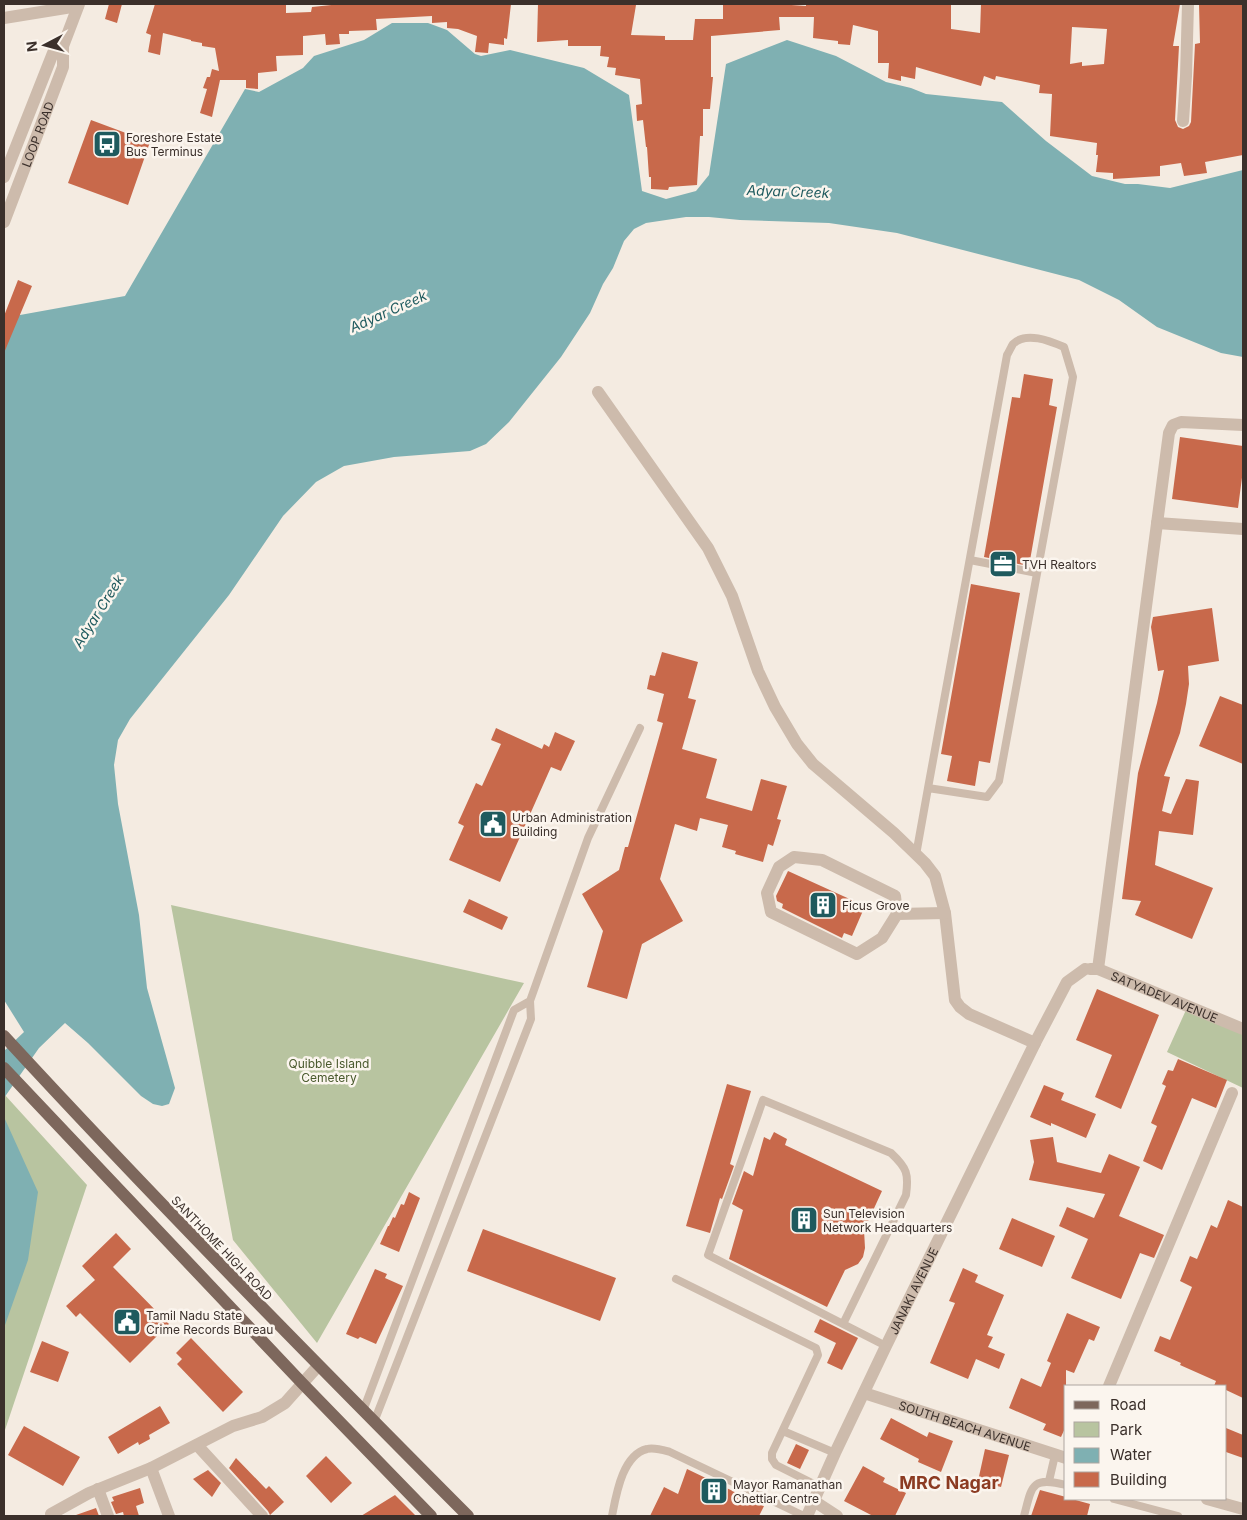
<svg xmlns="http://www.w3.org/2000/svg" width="1247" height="1520" viewBox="0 0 1247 1520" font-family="Inter,sans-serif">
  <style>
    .green { fill: #b8c4a0 }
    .water { fill: #7fb0b2 }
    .building { fill: #c8694b; fill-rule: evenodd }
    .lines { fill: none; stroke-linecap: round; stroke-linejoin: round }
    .service { stroke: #cdbbac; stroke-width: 8 }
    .minor { stroke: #cdbbac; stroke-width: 12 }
    .tertiary { stroke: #cdbbac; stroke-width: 12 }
    .primary { stroke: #7d675c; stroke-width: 12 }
    .labels { text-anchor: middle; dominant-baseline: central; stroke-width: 5; stroke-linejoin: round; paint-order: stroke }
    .street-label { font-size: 12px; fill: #3b302b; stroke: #fbf5ee }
    .poi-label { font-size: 12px; fill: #3b302b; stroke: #fbf5ee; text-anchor: start }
    .park-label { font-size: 12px; fill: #4a5a2e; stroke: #fbf5ee }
    .water-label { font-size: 14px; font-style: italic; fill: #1f5a5e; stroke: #fbf5ee }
    .district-label { font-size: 18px; font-weight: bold; fill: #8c3b22; stroke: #fbf5ee }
  </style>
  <rect width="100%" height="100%" fill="#f4ebe1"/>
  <path class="green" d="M171,905L524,983L317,1343L233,1240Z
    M1186,1010L1243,1034V1088L1167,1052Z
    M4,1094L87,1185L4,1433Z"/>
  <path class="water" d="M392,23H428L447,30L475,54L481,56L510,50L584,68L629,95L642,191L666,199L696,191L709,175L726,64L787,40L836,56L886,82L911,88L926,94L1002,102L1046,141L1092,176L1125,184H1138L1170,188L1243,170V357L1221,353L1157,327L1119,300L1079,280L897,233L829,223L740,220L709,217H686L646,223L634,229L624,241L613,268L603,284L590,313L561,357L509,422L486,444L470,451L394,457L344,466L316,482L283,516L229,595L130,719L118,740L114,765L118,804L139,915L147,988L175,1088L169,1104L162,1106L153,1104L141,1096L88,1043L65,1023L39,1048L4,1098V1051L24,1032L4,1000V329L9,317L125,296L245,89L259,92L303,68L314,56L364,40Z
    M4,1117L38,1192L28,1260L4,1328Z"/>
  <path class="building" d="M109,4H122L117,23L105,19Z
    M155,4H286V13L311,12L312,7L341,4H511L507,39L504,38V45L489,43L488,53L475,52L477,36L458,29L447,28V22L432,23V16L376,19L377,30L349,31V34H339L340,44L326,45L325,34L303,36V55L276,56L277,71L258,73V89L246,88V80H220L212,117L200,113L207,89L203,88L207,77H210L212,69L219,71L215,48L202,46V43L191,41V40L163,33L160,55L148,52L151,35L146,33Z
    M538,4L636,5L631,35L665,36V40H693L695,19H723V4H777L806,6V4H951V29L980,33L981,4H1180L1173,46H1179L1175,120L1178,127L1183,129L1189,126L1191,122L1195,44L1200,43L1199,4H1243V155L1205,162L1207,173L1184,176L1181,163L1160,166V176L1113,179V173L1096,172L1098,155H1096L1097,143L1050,136L1052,94L1039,93L1040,85L996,76L995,80L984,76L981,86L916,67L915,79L901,76V81L888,78L889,63H878V31L853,25L850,45L838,44V41L813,38L814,17H779L780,30L711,36V77H713L710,109H703V136H700L697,185L669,187L668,190L651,189V177H649L647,147H646L643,120L637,121L636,105L642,104L640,79L615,75L616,68L607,67L609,57L600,56L601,46H568V40L537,42ZM1072,27L1107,29L1104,64L1082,66V62L1070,64Z
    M91,120L150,142L128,205L68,183Z
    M18,280L32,286L4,353V316Z
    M1024,374L1053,379L1049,405L1057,407L1029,566L984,557L1012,397L1020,398Z
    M1180,437L1243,446V470L1238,508L1172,499Z
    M971,584L1020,593L990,763L979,761L975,786L947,781L952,756L941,754Z
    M1212,608L1219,661L1188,666L1189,684L1186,704L1180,733L1164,776L1170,777L1162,811L1171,814L1186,779L1199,781L1193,835L1159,831L1155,865L1213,888L1192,939L1135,915L1141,901L1122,899L1138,773L1157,703L1164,670L1158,671L1151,627L1153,617Z
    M662,652L698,662L688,698L696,700L682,749L717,759L706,798L752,811L761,779L787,786L777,819L781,820L773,846L768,844L763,862L735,854L736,851L722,847L728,825L700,818L697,831L675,824L660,879L683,921L642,944L627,999L587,987L603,931L582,894L619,870L625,847H628L663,723L657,721L664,694L647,689L650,675L655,676Z
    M1220,696L1243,705V764L1199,746Z
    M496,728L542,749L544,744L549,747L555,732L575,741L561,771L551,767L500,882L449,860L464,826L458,823L476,783L482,786L501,744L491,740Z
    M788,871L865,906L852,936L844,933L842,938L782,908L783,904L777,901L776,896Z
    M469,899L508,917L502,930L463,912Z
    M1097,989L1159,1015L1121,1109L1095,1097L1112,1055L1076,1040Z
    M1178,1059L1227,1080L1216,1108L1192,1098L1162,1170L1143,1161L1157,1126L1151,1123L1166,1086L1162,1084L1168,1070L1173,1071Z
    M727,1084L751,1091L730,1164L734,1166L722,1199L720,1198L710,1233L686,1226Z
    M1044,1085L1064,1093L1061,1100L1096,1114L1086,1138L1051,1123V1126L1030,1117Z
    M774,1132L787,1139L785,1145L882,1191L864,1230L865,1248L863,1257L858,1264L845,1270L827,1307L729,1259L743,1210L732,1204L744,1171L753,1176L764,1137L770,1140Z
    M1053,1137L1057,1162L1101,1173L1109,1154L1140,1167L1119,1216L1164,1235L1154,1258L1140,1253L1121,1299L1071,1278L1088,1239L1059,1226L1067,1207L1094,1218L1105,1194L1029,1180L1034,1162L1030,1140Z
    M409,1192L420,1198L399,1252L380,1244L388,1226H389L393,1217L395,1218L401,1204L404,1205Z
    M1228,1200L1243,1207V1398L1226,1390V1386H1214L1216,1381L1180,1365L1181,1363L1154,1351L1160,1336L1170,1340L1192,1287L1180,1281L1190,1256L1197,1259L1211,1225L1217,1228Z
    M1012,1218L1055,1236L1042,1267L999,1249Z
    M483,1229L616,1278L600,1321L467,1271Z
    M116,1233L131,1249L113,1267L169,1324L130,1363L80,1313L76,1317L66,1306L95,1280L82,1266Z
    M963,1268L978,1275L975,1282L1004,1295L987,1335L993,1337L988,1347L1005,1354L999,1369L976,1359L968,1379L930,1363L955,1303L949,1301Z
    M375,1269L387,1274L385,1278L403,1286L376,1344L360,1337L358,1339L346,1334Z
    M1067,1313L1100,1327L1094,1341L1089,1339L1074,1373L1066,1370V1426L1061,1437L1043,1430L1046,1424L1009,1408L1021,1378L1041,1387L1051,1363L1047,1361Z
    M820,1319L858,1338L842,1370L827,1363L836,1343L814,1332Z
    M191,1338L243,1392L223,1412L177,1364L182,1359L176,1353Z
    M42,1341L69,1352L58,1382L30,1372Z
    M160,1406L170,1423L149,1435L150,1439L139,1445L138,1442L118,1454L108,1437Z
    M891,1418L927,1437L929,1432L953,1441L941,1472L918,1462L919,1459L880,1439Z
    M24,1426L80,1457L63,1486L8,1455Z
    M1226,1428L1243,1435V1458L1226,1452Z
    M796,1444L809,1450L800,1469L787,1463Z
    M985,1449L1009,1455L1001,1487L978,1481Z
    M326,1456L352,1483L331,1503L306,1476Z
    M236,1458L266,1489L269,1486L284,1502L270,1515L268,1511L229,1468Z
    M863,1466L885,1478L883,1482L906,1493L895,1516H873L844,1501Z
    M687,1469L764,1506L759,1516H650L664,1487L678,1494Z
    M208,1470L221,1483L212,1497L193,1479Z
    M140,1488L144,1503L136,1506L139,1516H124L123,1512L116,1514L111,1502L114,1501L112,1497Z
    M1040,1490L1066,1497V1499H1072L1090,1504L1087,1516H1031Z
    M395,1495L416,1516H361Z
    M96,1508L99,1516H77L76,1515Z"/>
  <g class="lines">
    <path class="service" d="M970,560L1037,573
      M916,855L928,788L1007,355C1009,352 1011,347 1013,344C1026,331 1050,341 1064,347L1073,377L999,781L987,797L928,788
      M676,1279L816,1348L818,1355L772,1453V1459L776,1465L820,1487
      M843,1324L906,1195C909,1174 907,1168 891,1153L763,1100L708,1255L886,1346
      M363,1411L514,1010L530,1001L588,838L640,728
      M374,1422L531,1019L530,1001
      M783,1431L835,1453
      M1049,1481L1055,1455
      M1114,1499L1178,1516
      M612,1516C616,1496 622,1455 647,1449C654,1447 663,1450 670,1452L804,1516
      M1024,1516C1032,1486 1031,1476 1066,1485"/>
    <g class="minor">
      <path d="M4,18L78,6"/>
      <path d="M1183,121L1186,76L1188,4"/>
      <path d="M598,392L708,548L732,596L758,671L775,707L797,744L813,764L894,833L925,863L935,876L945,913L955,1000L960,1007L969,1014L1035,1043"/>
      <path d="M1157,523L1243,529"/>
      <path d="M897,914L895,896L822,860L794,857L779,867L767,893L771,912L857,954L882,938L897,914L945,913"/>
      <path id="s1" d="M1090,969H1098L1243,1029"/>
      <path d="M1098,969L1169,433L1173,425L1181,422L1243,425"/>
      <path d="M1109,1386L1232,1093"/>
      <path id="s2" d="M864,1393L1066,1458"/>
      <path d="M197,1445L262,1516"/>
      <path d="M151,1468L169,1516"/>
      <path d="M98,1489L108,1516"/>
      <path d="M1207,1499L1243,1509"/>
      <path d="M814,1501L837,1516"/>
      <path d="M52,1516L51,1514L89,1493L151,1468L233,1426L262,1417L285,1403L318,1366"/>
    </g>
    <g class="tertiary">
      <path d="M4,177L53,53L63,46L79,4"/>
      <path id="s3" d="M4,222L63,67V46"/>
      <path id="s4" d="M807,1516L835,1453L886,1346L1035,1043L1067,982L1085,969"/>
    </g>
    <path class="primary" d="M4,1036C155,1200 311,1358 468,1516
      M4,1068L302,1383L431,1516"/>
  </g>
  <defs>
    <symbol id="bus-square" viewBox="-11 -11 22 22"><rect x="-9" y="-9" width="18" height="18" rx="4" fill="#1f5a5e" stroke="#fbf5ee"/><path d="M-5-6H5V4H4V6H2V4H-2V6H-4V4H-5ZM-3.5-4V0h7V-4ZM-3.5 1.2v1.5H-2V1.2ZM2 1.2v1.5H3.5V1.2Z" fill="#fff"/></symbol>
    <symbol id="office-square" viewBox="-11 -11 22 22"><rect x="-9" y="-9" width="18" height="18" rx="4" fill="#1f5a5e" stroke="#fbf5ee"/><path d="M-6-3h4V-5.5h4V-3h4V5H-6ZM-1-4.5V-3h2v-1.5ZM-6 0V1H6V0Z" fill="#fff"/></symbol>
    <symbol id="civic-square" viewBox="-11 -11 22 22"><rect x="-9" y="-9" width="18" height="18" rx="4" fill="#1f5a5e" stroke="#fbf5ee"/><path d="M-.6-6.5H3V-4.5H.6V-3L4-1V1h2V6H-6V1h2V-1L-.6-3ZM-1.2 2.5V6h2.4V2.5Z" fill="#fff"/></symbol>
    <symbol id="building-square" viewBox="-11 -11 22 22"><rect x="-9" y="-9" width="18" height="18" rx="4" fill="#1f5a5e" stroke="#fbf5ee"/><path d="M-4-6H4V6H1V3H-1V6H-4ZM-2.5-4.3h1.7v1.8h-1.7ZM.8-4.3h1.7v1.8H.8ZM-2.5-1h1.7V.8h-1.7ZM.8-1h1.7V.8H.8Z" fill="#fff"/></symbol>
  </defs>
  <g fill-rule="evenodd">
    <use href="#bus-square" x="91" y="128" width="32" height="32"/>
    <use href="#office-square" x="987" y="548" width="32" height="32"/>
    <use href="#civic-square" x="477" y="808" width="32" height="32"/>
    <use href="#building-square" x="807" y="889" width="32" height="32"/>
    <use href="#building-square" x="788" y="1204" width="32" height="32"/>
    <use href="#civic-square" x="111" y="1306" width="32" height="32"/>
    <use href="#building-square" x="698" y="1475" width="32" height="32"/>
  </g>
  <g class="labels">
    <g class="street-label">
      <text stroke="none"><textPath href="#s3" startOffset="94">LOOP ROAD</textPath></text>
      <text stroke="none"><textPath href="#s1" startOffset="80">SATYADEV AVENUE</textPath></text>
      <text transform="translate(222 1248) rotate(46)">SANTHOME HIGH ROAD</text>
      <text stroke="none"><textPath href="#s4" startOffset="249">JANAKI AVENUE</textPath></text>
      <text stroke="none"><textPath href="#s2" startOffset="106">SOUTH BEACH AVENUE</textPath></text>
    </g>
    <g class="poi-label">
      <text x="126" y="137">Foreshore Estate<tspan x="126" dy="14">Bus Terminus</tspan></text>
      <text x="1022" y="564">TVH Realtors</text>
      <text x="512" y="817">Urban Administration<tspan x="512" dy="14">Building</tspan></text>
      <text x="842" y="905">Ficus Grove</text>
      <text x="823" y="1213">Sun Television<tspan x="823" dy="14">Network Headquarters</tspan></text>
      <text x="146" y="1315">Tamil Nadu State<tspan x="146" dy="14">Crime Records Bureau</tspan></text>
      <text x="733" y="1484">Mayor Ramanathan<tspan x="733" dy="14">Chettiar Centre</tspan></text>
    </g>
    <g class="park-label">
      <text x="329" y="1063">Quibble Island<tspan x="329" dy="14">Cemetery</tspan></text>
    </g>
    <g class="water-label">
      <text transform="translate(788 191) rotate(2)">Adyar Creek</text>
      <text transform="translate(388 311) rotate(-24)">Adyar Creek</text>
      <text transform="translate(98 611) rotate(-58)">Adyar Creek</text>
    </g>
    <g class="district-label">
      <text x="949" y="1482">MRC Nagar</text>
    </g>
  </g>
  <rect width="1247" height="1520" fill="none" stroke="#3b302b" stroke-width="10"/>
  <rect x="1064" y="1385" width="162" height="115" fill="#fbf5ee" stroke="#aea6a0"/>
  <rect x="1074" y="1401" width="25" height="8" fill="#7d675c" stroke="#aea6a0"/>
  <text x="1110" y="1410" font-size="15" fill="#3b302b">Road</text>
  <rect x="1074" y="1422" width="25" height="15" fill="#b8c4a0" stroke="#aea6a0"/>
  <text x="1110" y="1435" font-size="15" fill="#3b302b">Park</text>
  <rect x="1074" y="1448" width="25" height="15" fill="#7fb0b2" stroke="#aea6a0"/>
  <text x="1110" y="1460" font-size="15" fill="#3b302b">Water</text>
  <rect x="1074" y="1472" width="25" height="15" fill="#c8694b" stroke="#aea6a0"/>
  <text x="1110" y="1485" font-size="15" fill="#3b302b">Building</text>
  <g transform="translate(45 45) rotate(264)" stroke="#fbf5ee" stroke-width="4" paint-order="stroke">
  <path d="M0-4L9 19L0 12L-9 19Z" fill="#3b302b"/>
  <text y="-8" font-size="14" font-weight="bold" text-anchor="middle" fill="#3b302b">N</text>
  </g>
</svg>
